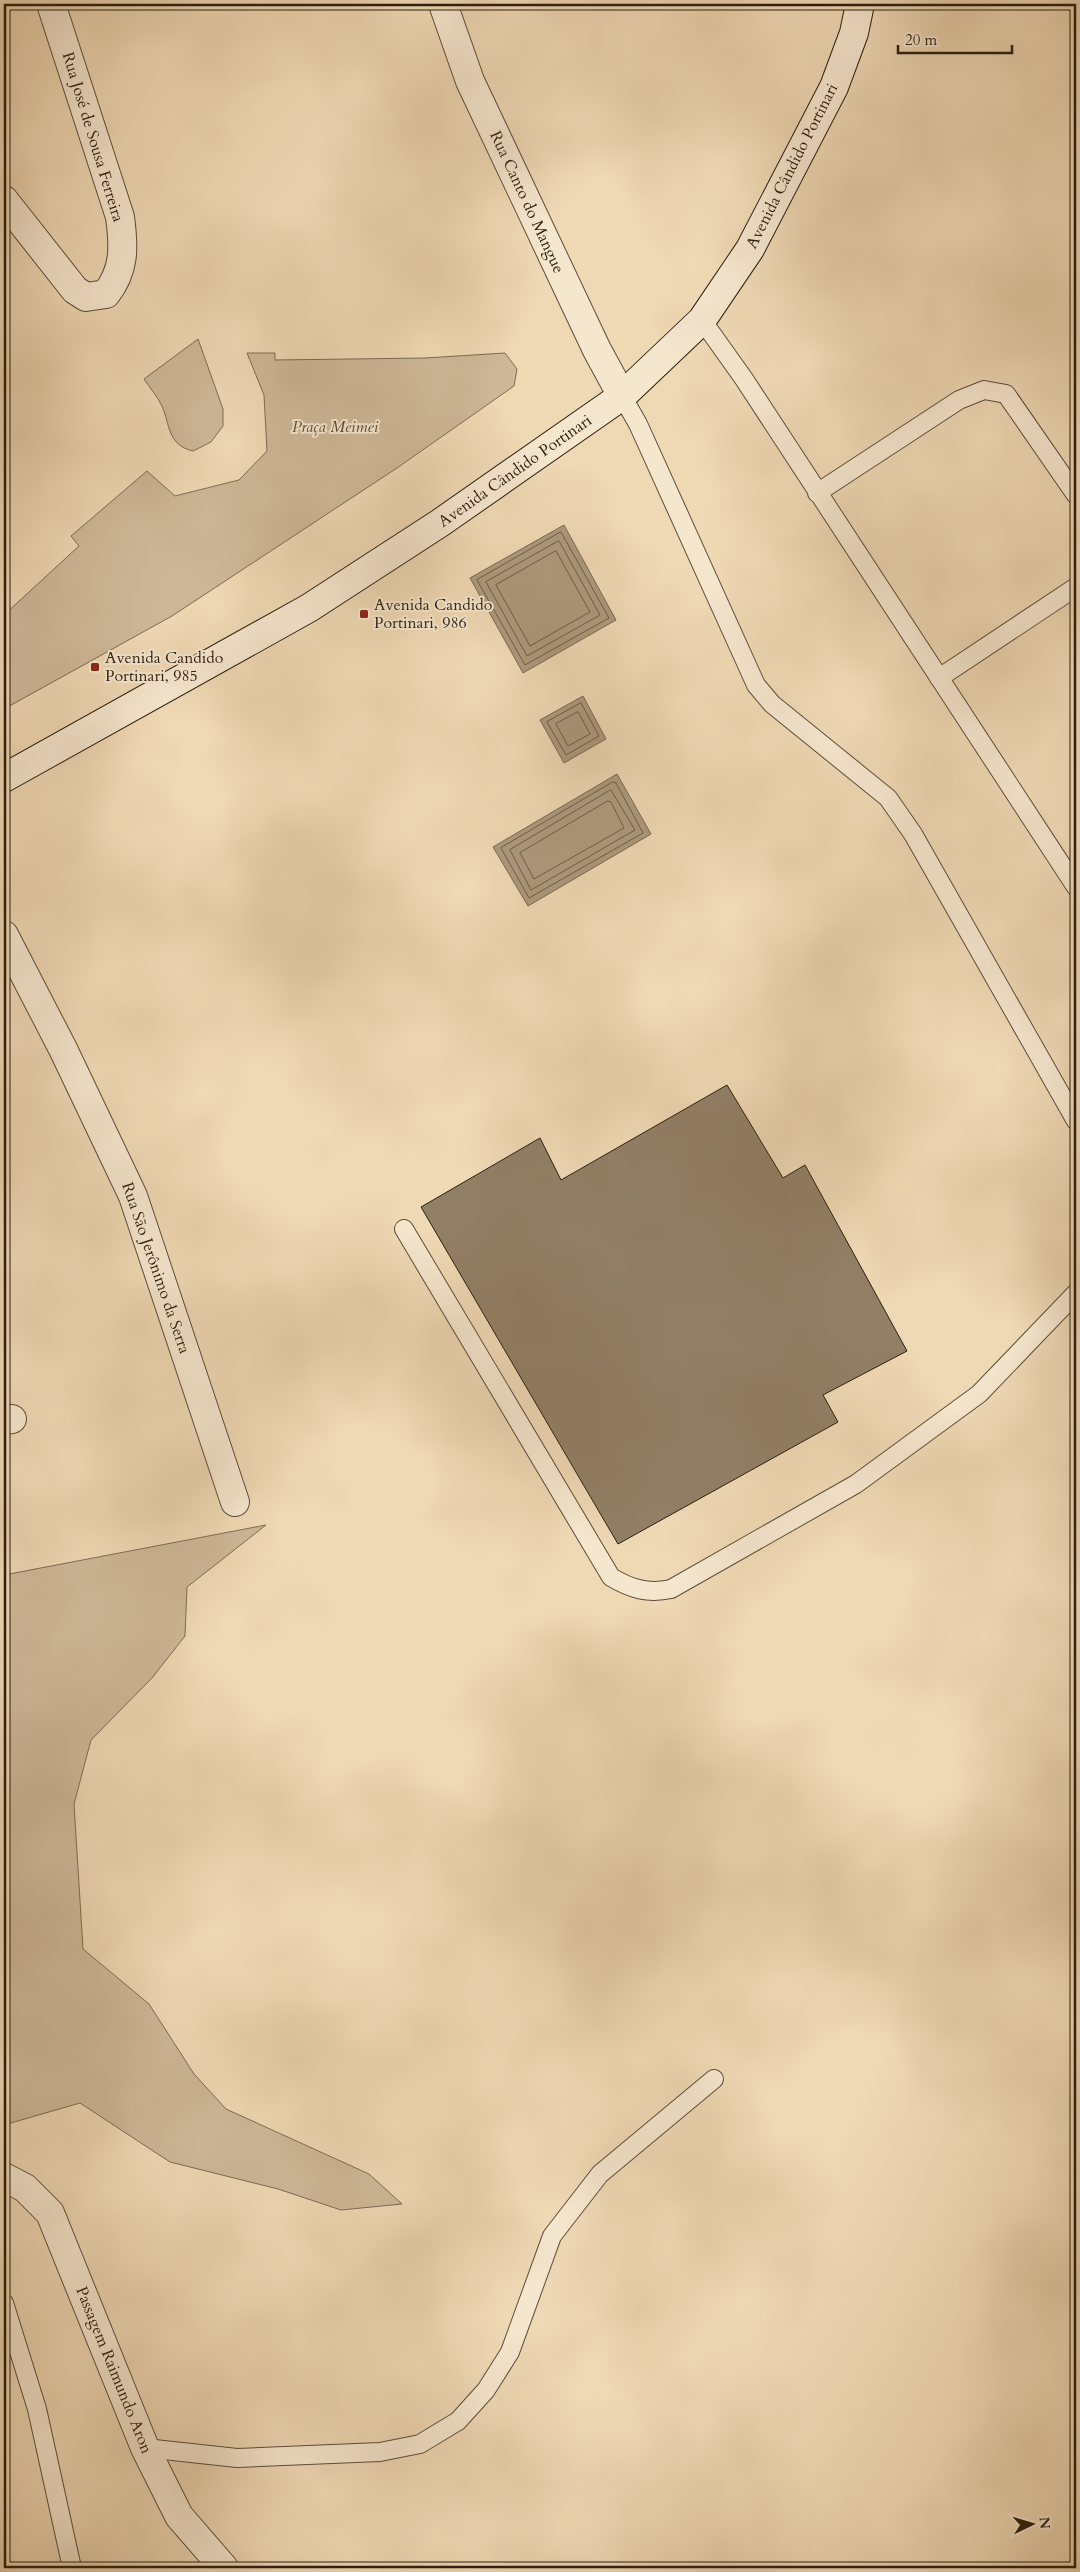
<svg xmlns="http://www.w3.org/2000/svg" width="1080" height="2572" viewBox="0 0 1080 2572" font-family="Cardo,serif">
  <style>
    .green { fill: #ceb898; stroke: #7c6b54 }
    .water { fill: #ac997d; stroke: #786852 }
    .lines { fill: none; stroke-linecap: round; stroke-linejoin: round }
    .shore { stroke: #6c5c47; stroke-width: 1 }
    .building { fill: #917f66; stroke: #2b1e11 }
    .service-casing { stroke: #5c4c3a; stroke-width: 20 }
    .minor-casing { stroke: #5c4c3a; stroke-width: 30 }
    .secondary-casing { stroke: #2b1e11; stroke-width: 30 }
    .service { stroke: #f5e6ce; stroke-width: 18 }
    .minor { stroke: #f5e6ce; stroke-width: 28 }
    .secondary { stroke: #f5e6ce; stroke-width: 28 }
    .poi-dot { fill: #8f2418; stroke: #f5e6ce; stroke-width: 2 }
    .labels { text-anchor: middle; dominant-baseline: central; stroke-width: 4; stroke-linejoin: round; paint-order: stroke }
    .street-label { font-size: 16px; fill: #2b1e11; stroke: #f5e6ce }
    .park-label { font-size: 16px; font-style: italic; fill: #5c4c3a; stroke: #f5e6ce }
    .poi-label { font-size: 16px; fill: #2b1e11; stroke: #f5e6ce; text-anchor: start }
  </style>
  <rect width="100%" height="100%" fill="#efd8b4"/>
  <filter id="stains"><feTurbulence type="fractalNoise" baseFrequency=".004" numOctaves="4"/><feColorMatrix values="0 0 0 0 .2 0 0 0 0 .09 0 0 0 0 .02 0 0 0 .5 -.17"/></filter>
  <radialGradient id="worn" r=".72"><stop offset=".6" stop-color="#630" stop-opacity="0"/><stop offset="1" stop-color="#630" stop-opacity=".3"/></radialGradient>
  <path class="green" d="M198,339L223,409V426L211,442L193,451C167,445 170,424 162,406C157,396 150,388 144,379Z
    M247,353H275V360L425,358L505,353L517,369L514,386L397,468L172,616L4,709V615L79,546L71,536L147,471L175,496L239,480L267,451L264,395Z
    M266,1525L187,1587L185,1636L152,1678L91,1740L74,1804L83,1949L149,2004L194,2074L226,2109L369,2174L402,2204L341,2210L278,2189L170,2162L80,2103L4,2125V1575Z"/>
  <path class="water" d="M564,525L616,620L523,673L470,578Z
    M583,696L606,739L564,763L540,720Z
    M617,774L651,834L528,906L493,847Z"/>
  <g class="lines">
    <path class="shore" d="M561,532L609,618L525,665L477,580Z
      M559,541L600,615L527,656L486,582Z
      M556,551L590,612L530,646L496,585Z
      M581,703L599,736L566,755L547,722Z
      M578,712L590,734L568,746L556,724Z
      M613,782L616,783L643,833L529,898L501,848Z
      M611,790L635,830L531,890L510,850Z
      M608,801L611,802L624,828L534,879L520,853Z"/>
  </g>
  <path class="building" d="M727,1085L783,1178L805,1165L907,1351L823,1395L838,1422L618,1544L421,1207L540,1138L561,1180Z"/>
  <g class="lines">
    <defs>
      <path id="service" d="M702,320L744,379L1076,887
        M622,396L638,424L756,685L772,704L888,798L913,834L1076,1121
        M817,493L959,400L984,390L1006,394L1076,495
        M939,678L1076,587
        M404,1229L611,1577C631,1589 648,1594 671,1589L856,1484L979,1394L1076,1293
        M4,2303L37,2409L72,2568
        M145,2448L237,2458L380,2452L420,2444L458,2421L486,2390L510,2352L552,2236L600,2174L714,2079"/>
      <path id="minor" d="M443,4L470,81L597,350L622,396
        M4,200L75,290L86,297L106,294C125,270 124,247 120,217L51,4
        M4,935L63,1049L133,1196L235,1502
        M4,1420L12,1419
        M4,2177L25,2188L50,2213L145,2448L179,2516L224,2568"/>
      <path id="secondary" d="M4,778L309,608L440,523L622,396L702,320L750,249L834,87L854,33L860,4"/>
    </defs>
    <use href="#service" class="service-casing"/>
    <use href="#minor" class="minor-casing"/>
    <use href="#secondary" class="secondary-casing"/>
    <use href="#service" class="service"/>
    <use href="#minor" class="minor"/>
    <use href="#secondary" class="secondary"/>
  </g>
  <g class="poi-dot">
    <rect x="359" y="609" width="10" height="10" rx="2.5"/>
    <rect x="90" y="662" width="10" height="10" rx="2.5"/>
  </g>
  <g class="labels">
    <g class="street-label">
      <text transform="translate(93 137) rotate(73)">Rua José de Sousa Ferreira</text>
      <text transform="translate(792 166) rotate(-63)">Avenida Cândido Portinari</text>
      <text transform="translate(527 202) rotate(65)">Rua Canto do Mangue</text>
      <text transform="translate(515 471) rotate(-35)">Avenida Cândido Portinari</text>
      <text transform="translate(156 1268) rotate(71)">Rua São Jerônimo da Serra</text>
      <text transform="translate(114 2370) rotate(68)">Passagem Raimundo Aron</text>
    </g>
    <g class="park-label">
      <text x="335" y="427">Praça Meimei</text>
    </g>
    <g class="poi-label">
      <text x="374" y="605">Avenida Candido<tspan x="374" dy="18">Portinari, 986</tspan></text>
      <text x="105" y="658">Avenida Candido<tspan x="105" dy="18">Portinari, 985</tspan></text>
    </g>
  </g>
  <rect width="1080" height="2572" fill="none" stroke="#efd8b4" stroke-width="20"/>
  <rect x="5" y="5" width="1070" height="2562" fill="none" stroke="#2b1e11" stroke-width="2.5"/>
  <rect x="10" y="10" width="1060" height="2552" fill="none" stroke="#2b1e11"/>
  <g transform="translate(1032 2524) rotate(85)" stroke="#f5e6ce" stroke-width="4" paint-order="stroke">
  <path d="M0-4L9 19L0 12L-9 19Z" fill="#2b1e11"/>
  <text y="-8" font-size="14" font-weight="bold" text-anchor="middle" fill="#2b1e11">N</text>
  </g>
  <path d="M898 45v8h114v-8" fill="none" stroke="#2b1e11" stroke-width="2.5"/>
  <text x="905" y="45" font-size="15" fill="#2b1e11" stroke="#f5e6ce" stroke-width="4" paint-order="stroke">20 m</text>
  <rect width="100%" height="100%" filter="url(#stains)"/>
  <rect width="100%" height="100%" fill="url(#worn)"/>
</svg>
